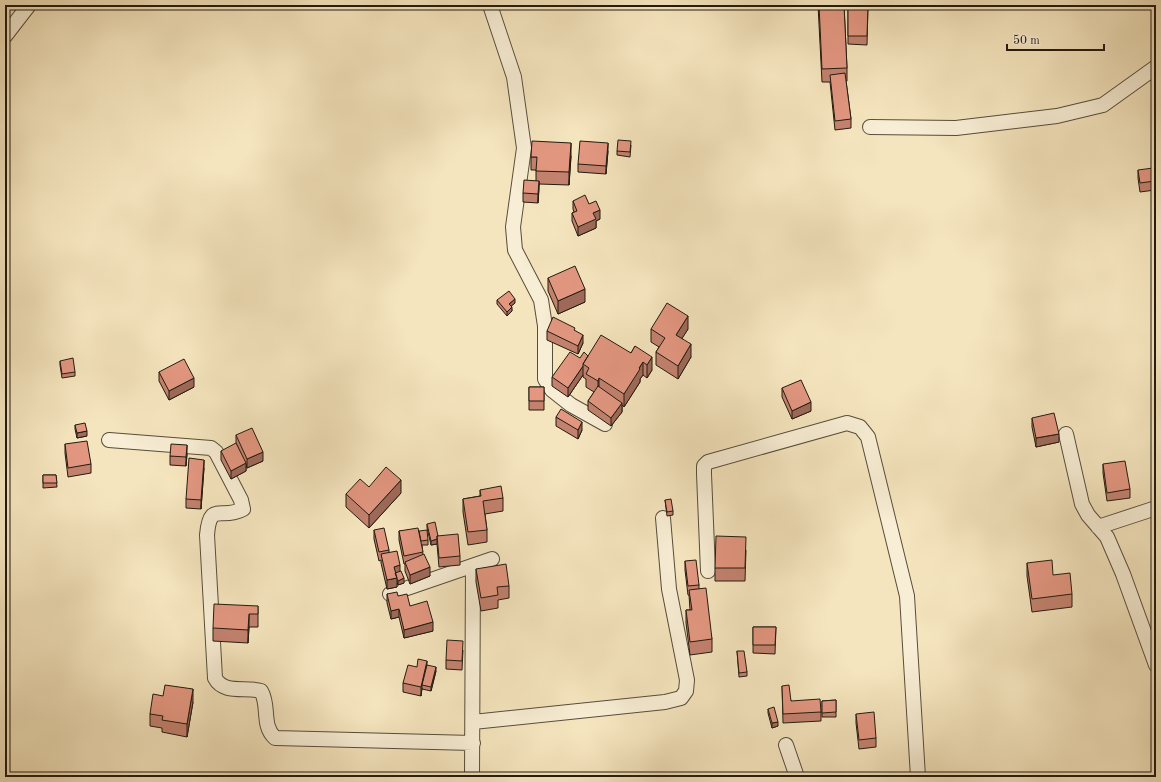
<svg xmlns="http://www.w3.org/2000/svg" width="1161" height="782" viewBox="0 0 1161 782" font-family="'Old Standard TT',serif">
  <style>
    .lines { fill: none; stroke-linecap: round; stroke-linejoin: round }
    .minor-casing { stroke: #574d3b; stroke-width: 16 }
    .minor { stroke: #f8eed5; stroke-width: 14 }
    .wall { fill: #c3826f; stroke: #221a0f }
    .shaded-wall { fill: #9f6a5a; stroke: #221a0f }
    .building { fill: #e39781; stroke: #221a0f }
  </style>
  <rect width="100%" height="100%" fill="#f5e5be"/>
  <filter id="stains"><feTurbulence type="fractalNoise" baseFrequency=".005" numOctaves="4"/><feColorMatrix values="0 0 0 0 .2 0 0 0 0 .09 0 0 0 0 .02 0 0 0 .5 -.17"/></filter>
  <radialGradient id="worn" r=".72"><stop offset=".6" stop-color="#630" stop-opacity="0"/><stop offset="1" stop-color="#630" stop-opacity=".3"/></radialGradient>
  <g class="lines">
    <defs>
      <path id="minor" d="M490,5L514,77L524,148L513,227L515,250L541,300L545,326V379L552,390L571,405L605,424
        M5,36L29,5
        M870,127L956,128L1057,116L1103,105L1156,67
        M1066,434L1082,504L1088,515L1107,537L1123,574L1156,665
        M109,440L211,448L216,452L241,500L243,509C221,521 210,500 207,535L215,678C224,695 246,686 261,691C270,706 261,725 275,738L473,743
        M1098,527L1156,508
        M708,571L704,474V466L708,462L847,423L860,427L868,437L907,596L918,777
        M390,594L492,559
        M473,722L665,702L681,698L686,691L687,680L669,589L663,518
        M786,745L797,777
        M472,777L473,566"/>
    </defs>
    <use href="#minor" class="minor-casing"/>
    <use href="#minor" class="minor"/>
  </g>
  <path class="wall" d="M818,5H844L847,68V81H846L851,119V128L835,130L830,82H822Z
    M848,6H868L867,45L848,44Z
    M631,145L630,157L617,155V151Z
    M608,151L606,174L578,172V164Z
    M571,156L569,185L539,184L538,203L523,202V193L536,181V170H531V157Z
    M1138,170L1155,181V190L1140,192L1138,178Z
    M573,201L589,204L600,219L596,221V228L578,236L572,221V213L574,212L573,209Z
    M548,278L585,302L558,314L548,291Z
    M497,300L515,303L511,306L512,311L507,316L497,304Z
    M651,329H688L682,338L691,357L678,379L656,365V352L659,347L651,342Z
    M547,331H575L583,343L578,354L547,340Z
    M635,346L652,370L647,378L643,375L640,379V382L624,407L622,405V412L611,426L588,410V401L594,392L586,387V379L583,377V375L568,397L552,386V377L580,358L588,356L631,353Z
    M60,361L75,372V376L62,378L60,365Z
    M159,372L194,387L169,400L159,381Z
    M529,387H544V410H529Z
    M782,388L811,411L792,419L782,397Z
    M556,417L582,430L578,439L556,426Z
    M1032,418L1059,442L1036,447L1032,427Z
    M75,425L87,436L77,438L75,429Z
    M236,435L263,461L247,468L246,464V471L231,479L221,460V451L241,454L236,443Z
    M65,444L91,464V473L68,477L65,453Z
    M187,454L186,466L170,465V456Z
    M1103,464L1130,489V498L1107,501L1103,473Z
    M204,468L201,509L186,508V499Z
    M43,475H56L57,487L43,488Z
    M369,487L401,493L369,528L346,507V494Z
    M480,490L503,498V511L485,514L487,530V542L468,545L463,512V499L480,496Z
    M665,500L673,511V515L667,516Z
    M427,524L438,536L460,556V565L439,567L437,544L431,545L427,528Z
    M374,530L389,550V552L400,571L404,583L398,585L397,582V587L387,589L381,563V560L379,561L374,539Z
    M399,531H419L428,540V545H422L423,555L430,576L410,584L405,571V564H404L399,540Z
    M746,550L745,581H715V568Z
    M685,561L699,585V589L712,639V652L690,655L686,623V610H690L689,595H688L685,570Z
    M1027,563L1072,594V607L1032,612L1027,576Z
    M476,569L509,586V598L498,600V608L481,611L476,582Z
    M387,594L398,596L410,606L433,631L404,638L399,617L391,619L387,603Z
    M258,606V627H249L248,643L213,641V628Z
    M753,627H776L775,654L753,653Z
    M463,650L462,670L446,669V660Z
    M737,651L747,672V676L739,677Z
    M417,667H427L436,671L431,691L422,689V688L421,696L403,692V683Z
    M782,686L791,701L821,712V721L783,723Z
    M163,696L193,702L187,737L162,732V728L150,726V714Z
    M836,700V717H822V701Z
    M768,709L778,726L772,728L768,713Z
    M856,714L876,738V747L859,749L856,723Z"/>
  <path class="shaded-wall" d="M571,143V156L569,185V172Z
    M608,143V151L606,174V166Z
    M539,181V190L538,203V194Z
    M600,210V219L596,221V228L578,236V227L593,213Z
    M585,289V302L558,314V301Z
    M515,299V303L509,308V304Z
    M512,307V311L507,316V312Z
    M688,316V329L676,348V335Z
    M583,335V343L578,354V346Z
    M691,344V357L678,379V366Z
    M652,357V370L647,378V365Z
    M643,362V375L640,379V382L624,407V394Z
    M583,366V375L568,397V388Z
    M194,378V387L169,400V391Z
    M599,378V391L598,394V381Z
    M811,402V411L792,419V411Z
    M622,403V412L611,426V418Z
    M582,422V430L578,439V430Z
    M87,431V436L77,438V433Z
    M1059,434V442L1036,447V438Z
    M187,445V454L186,466V457Z
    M263,452V461L247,468V459Z
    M204,460V468L201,509V500Z
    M246,463V471L231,479V471Z
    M401,480V493L369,528V515Z
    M437,539V544L431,545V541Z
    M400,565V574L395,573L394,567Z
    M430,567V576L410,584V575Z
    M397,578V587L387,589V580Z
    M404,578V583L398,585V581Z
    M399,609V617L391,619V611Z
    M249,614V627L248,643V630Z
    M433,622V631L404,638V630Z
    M427,661V670L422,685V688L421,696V687Z
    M436,667V671L431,691V687Z
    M193,689V702L187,737V724Z
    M778,722V726L772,728V723Z"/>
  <path class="building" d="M819,5H844L847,68L822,69Z
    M848,6H868L867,36H848Z
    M845,73L851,119L835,121L830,75Z
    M618,140L631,141L630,152L617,151Z
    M532,141L571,143L569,172L536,171L537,157H531Z
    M580,141L608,143L606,166L578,164Z
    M1153,168L1155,181L1140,183L1138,170Z
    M524,180L539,181L538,194L523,193Z
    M585,195L589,204L596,201L600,210L593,213L596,219L578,227L572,213L577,211L573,201Z
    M575,266L585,289L558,301L548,278Z
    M509,291L515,299L509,304L512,307L507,312L497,300Z
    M667,303L688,316L676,335L691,344L678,366L656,352L665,338L651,329Z
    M553,317L575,328L574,330L583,335L578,346L547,331Z
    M601,335L631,353L635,346L652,357L647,365L643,362L639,368L640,369L624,394L599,378L598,381L586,374L589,368L583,364Z
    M570,352L580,358L584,352L588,356L583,364V366L568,388L552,377Z
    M73,358L75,372L62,374L60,361Z
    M184,359L194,378L169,391L159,372Z
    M801,380L811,402L792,411L782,388Z
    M598,386L622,403L611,418L588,401Z
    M529,387H544V401H529Z
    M561,409L582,422L578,430L556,417Z
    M1054,413L1059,434L1036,438L1032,418Z
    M85,423L87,431L77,433L75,425Z
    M252,428L263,452L247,459L236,435Z
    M87,441L91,464L68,468L65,444Z
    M236,443L246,463L231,471L221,451Z
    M171,444L187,445L186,457L170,456Z
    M189,458L204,460L201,500L186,499Z
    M1125,461L1130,489L1107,493L1103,464Z
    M386,467L401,480L369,515L346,494L360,479L369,487Z
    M43,475H56L57,483H43Z
    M501,486L503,498L483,501L487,530L468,532L463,499L481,496L480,490Z
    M671,499L673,511L667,512L665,500Z
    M435,522L438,536H437V539L431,541L427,524Z
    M384,528L389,550L379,552L374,530Z
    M418,528L423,552L404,556L399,531Z
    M427,530L428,540L421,541L419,531Z
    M458,534L460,556L439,558L437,536Z
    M716,536L746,537L745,568H715Z
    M397,551L400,565L394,567L397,578L387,580L381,554Z
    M424,554L430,567L410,575L405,562Z
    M696,560L699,585L688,586L685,561Z
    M1052,560L1053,575L1070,573L1072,594L1032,599L1027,563Z
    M506,564L509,586L497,587L498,595L481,598L476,569Z
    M401,571L404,578L398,581L395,573Z
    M706,588L712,639L690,642L686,610H692L689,590Z
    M397,592L398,596L407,594L410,606L427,601L433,622L404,630L399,609L391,611L387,594Z
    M214,604L258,606V614H249L248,630L213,628Z
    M753,627H776L775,645H753Z
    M447,640L463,641L462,661L446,660Z
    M737,651H744L747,672L739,673Z
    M418,659L427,661L421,687L403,683L408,665L417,667Z
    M427,665L436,667L431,687L422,685Z
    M165,685L193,689L187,724L162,720L163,716L150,714L153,694L163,696Z
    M789,685L791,701L820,699L821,712L783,714L782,686Z
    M836,700V712L822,713V701Z
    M774,707L778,722L772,723L768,709Z
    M874,712L876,738L859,740L856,714Z"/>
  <rect width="1161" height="782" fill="none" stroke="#f5e5be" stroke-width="20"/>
  <rect x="6" y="6" width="1149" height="770" fill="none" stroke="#221a0f" stroke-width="2"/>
  <rect x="10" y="10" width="1141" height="762" fill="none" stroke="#221a0f"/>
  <path d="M1007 44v6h97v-6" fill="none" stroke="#221a0f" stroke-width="2"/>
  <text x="1013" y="44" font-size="12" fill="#221a0f" stroke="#f8eed5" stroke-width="3" paint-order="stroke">50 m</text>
  <rect width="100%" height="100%" filter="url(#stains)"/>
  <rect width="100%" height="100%" fill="url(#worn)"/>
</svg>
